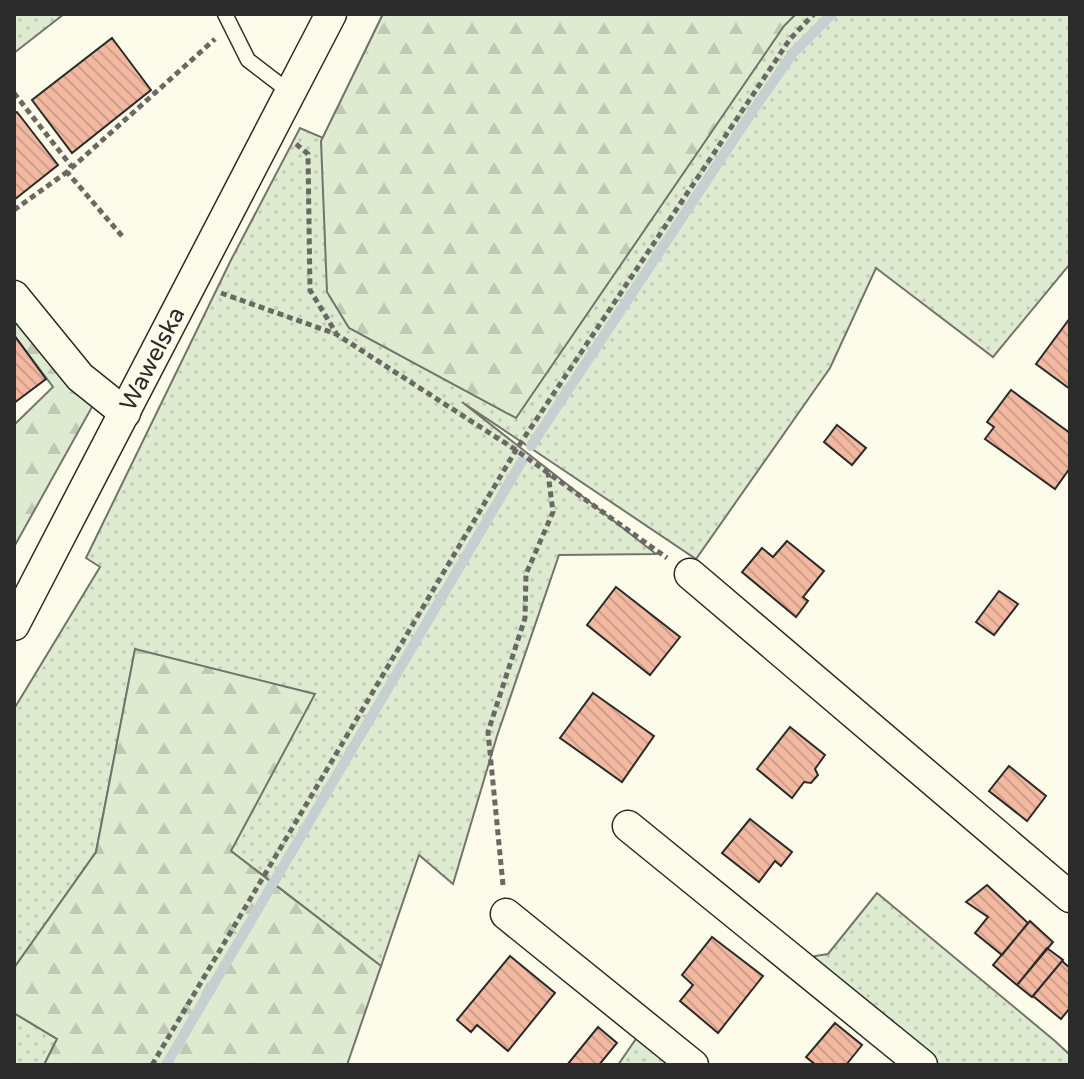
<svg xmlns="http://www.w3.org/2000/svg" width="1084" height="1079" viewBox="0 0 1084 1079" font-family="'Varela Round',sans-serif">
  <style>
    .grass { fill: url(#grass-dots); stroke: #74746e; stroke-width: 2 }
    .forest { fill: url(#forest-firs); stroke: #74746e; stroke-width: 2 }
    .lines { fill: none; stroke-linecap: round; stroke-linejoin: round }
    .stream { stroke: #c7d0d0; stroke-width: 10 }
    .building { fill: url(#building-back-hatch); stroke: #2b2b2b; stroke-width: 2 }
    .lane-casing { stroke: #2b2b2b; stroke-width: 17 }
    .street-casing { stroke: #2b2b2b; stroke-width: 33 }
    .path { stroke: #6a6964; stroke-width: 5; stroke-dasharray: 6 4; stroke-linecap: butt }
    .lane { stroke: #fdfbea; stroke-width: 14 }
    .street { stroke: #fdfbea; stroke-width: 30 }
    .labels { text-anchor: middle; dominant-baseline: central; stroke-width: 6; stroke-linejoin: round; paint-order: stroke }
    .street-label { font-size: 24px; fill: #2b2b2b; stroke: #fdfbea }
  </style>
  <defs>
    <pattern id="grass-dots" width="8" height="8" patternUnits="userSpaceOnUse" patternTransform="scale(2)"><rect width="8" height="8" fill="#deebd1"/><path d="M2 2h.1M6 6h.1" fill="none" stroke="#bfcab4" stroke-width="1.8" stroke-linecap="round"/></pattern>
    <pattern id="forest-firs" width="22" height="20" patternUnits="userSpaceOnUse" patternTransform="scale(2)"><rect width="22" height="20" fill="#deebd1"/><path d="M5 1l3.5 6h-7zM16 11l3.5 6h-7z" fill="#bfcab4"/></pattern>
    <pattern id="building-back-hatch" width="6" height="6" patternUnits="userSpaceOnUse" patternTransform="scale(2)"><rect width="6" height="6" fill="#f2b8a0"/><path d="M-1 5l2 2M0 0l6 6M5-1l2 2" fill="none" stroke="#d09e8a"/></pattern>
  </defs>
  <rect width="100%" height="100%" fill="#fdfbea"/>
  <path class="grass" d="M14,14H64L14,53Z
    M383,14H1070V264L993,357L876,268L830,368L696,559L462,402L656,554L559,555L497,736L453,884L419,855L381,966L231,851L135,650L96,852L14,968V709L100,567L86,558L230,262L300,128L323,138Z
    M877,893L1055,1041L1070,1055V1065H926L817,972L815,956L828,954Z
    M14,1013L57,1039L44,1065H14Z
    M640,1033L678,1065H618Z"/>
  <path class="forest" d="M383,14H796L784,26L516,418L349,328L327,292L321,141Z
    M14,314L88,396L92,407L14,547V425L53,387L14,335Z
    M135,649L315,694L231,851L381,966L347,1065H44L57,1039L14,1013V968L96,852Z"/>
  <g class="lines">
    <path class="stream" d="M531,446L752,112L793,53L832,14
      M166,1065L522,461"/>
  </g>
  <path class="building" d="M112,38L151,90L72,153L32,100Z
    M17,112L58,165L14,200V114Z
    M1070,318V389L1036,364Z
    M14,335L46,379L14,403Z
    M1011,390L1070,433V468L1055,489L985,439L994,427L987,422Z
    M837,425L866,448L852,465L824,442Z
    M787,541L824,571L803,597L808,601L796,617L742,572L762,548L773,557Z
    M616,587L680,637L650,675L587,625Z
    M999,591L1018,604L994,635L976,622Z
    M593,693L654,736L622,782L560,738Z
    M790,727L825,755L815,769L818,775L811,783L804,782L792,798L757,769Z
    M1009,766L1046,796L1027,821L989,791Z
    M750,819L792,852L781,866L775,861L759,882L722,853Z
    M987,885L1028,923L1002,955L975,933L988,917L966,902Z
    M1030,921L1053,942L1017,985L993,965Z
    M712,937L763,976L718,1033L680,1001L693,985L682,975Z
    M1047,948L1063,960L1032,997L1017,985Z
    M510,956L555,993L508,1051L477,1025L471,1032L457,1020Z
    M1062,961L1070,968V1008L1061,1019L1033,996Z
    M835,1023L862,1045L846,1065H816L806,1057Z
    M598,1027L617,1043L599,1065H567Z"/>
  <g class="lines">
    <defs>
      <path id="lane" d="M225,14L248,60L291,93"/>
      <g id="street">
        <path d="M14,296L80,377L125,413"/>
        <path d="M690,574L1070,897"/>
        <path id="s1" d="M14,625L331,14"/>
        <path d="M628,826L922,1065"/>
        <path d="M506,914L693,1065"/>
      </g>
    </defs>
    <use href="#lane" class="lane-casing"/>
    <use href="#street" class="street-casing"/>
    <path class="path" d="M14,93L72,167
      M296,144L308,154L310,290L336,333
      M14,210L67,172
      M122,236L67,172L215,39
      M221,293L336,334L516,450L667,558
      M503,885L488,732L525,618L526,574L553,512L548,473
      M152,1065L516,450L790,39L814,14"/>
    <use href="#lane" class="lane"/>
    <use href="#street" class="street"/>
  </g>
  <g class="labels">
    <g class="street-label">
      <text stroke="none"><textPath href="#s1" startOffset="300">Wawelska</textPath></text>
    </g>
  </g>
  <rect width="1084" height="1079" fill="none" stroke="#2b2b2b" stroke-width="32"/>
</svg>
